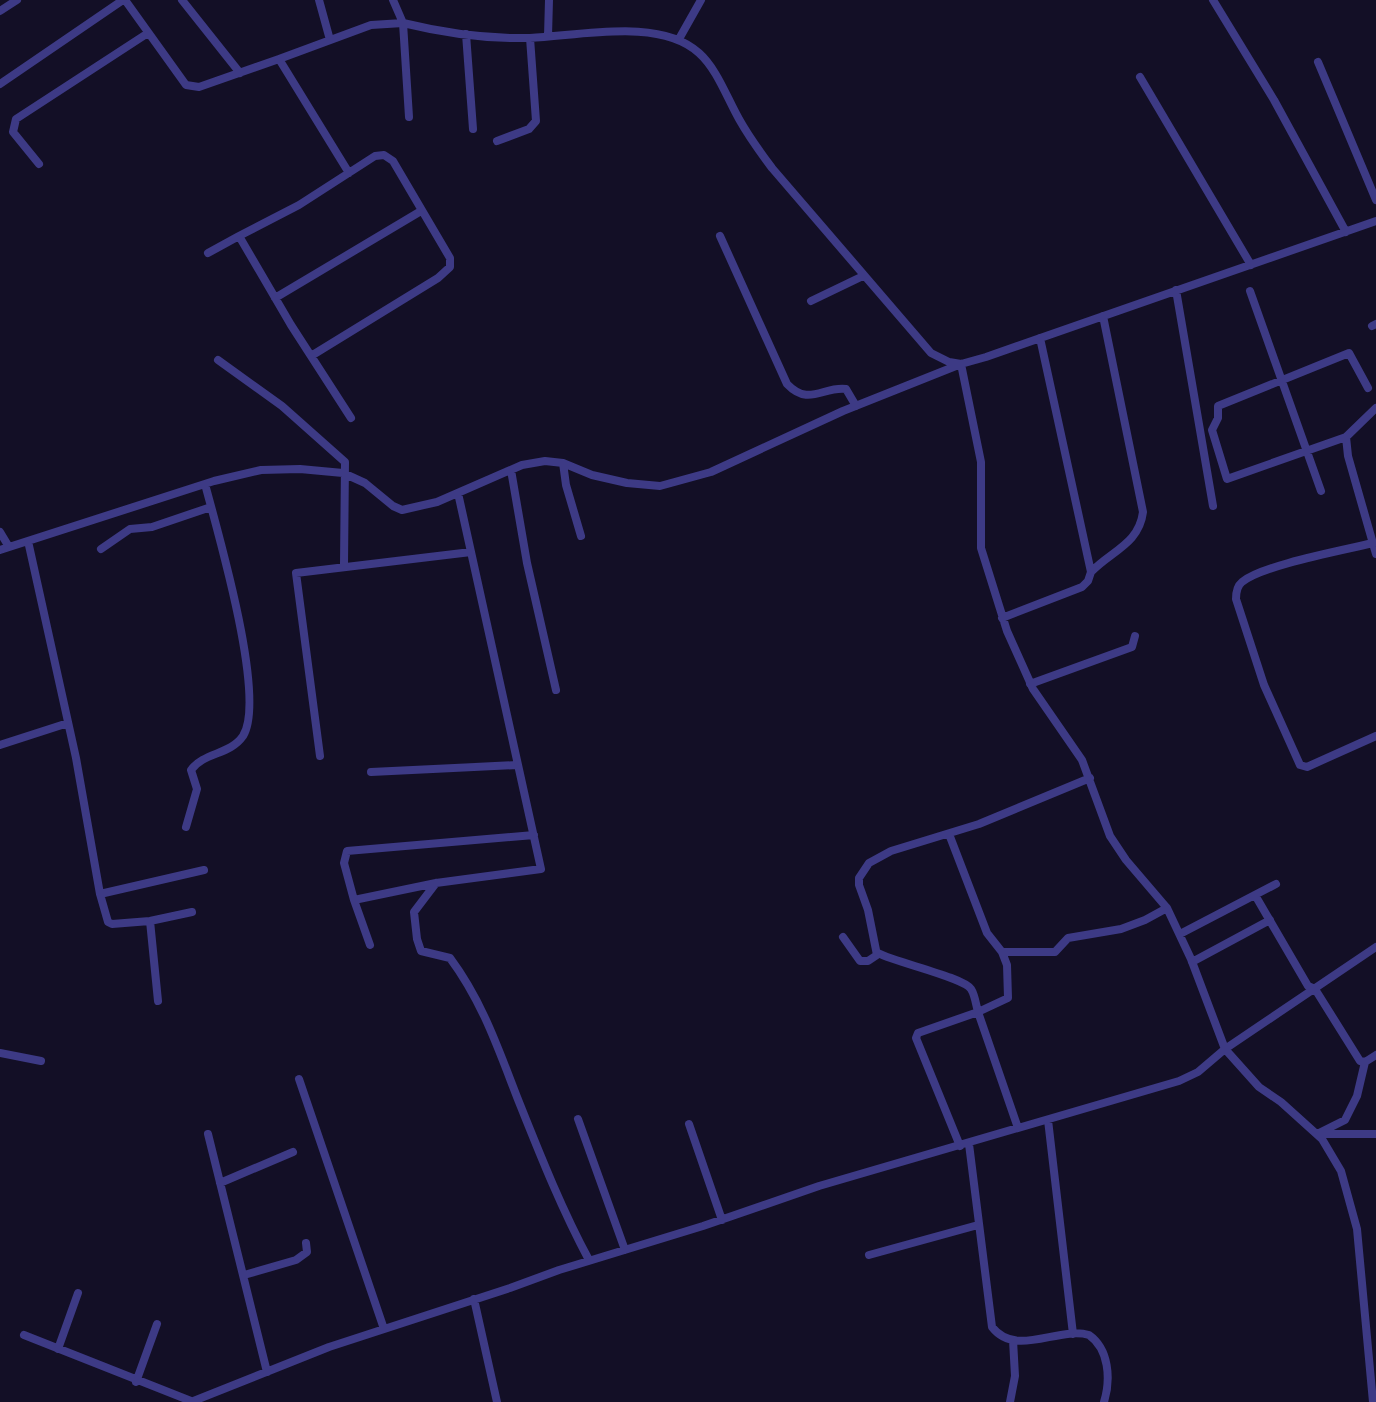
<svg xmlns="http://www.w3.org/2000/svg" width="1376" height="1402" viewBox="0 0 1376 1402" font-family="Poppins,sans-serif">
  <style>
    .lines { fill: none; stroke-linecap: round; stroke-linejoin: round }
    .minor { stroke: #3d3a85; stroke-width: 8 }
  </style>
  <rect width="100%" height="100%" fill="#130f26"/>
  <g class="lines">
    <path class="minor" d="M125,0L186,85L199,87L279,59L349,173
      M182,0L240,73
      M319,0L330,40
      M393,0L403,23C444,33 488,39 530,38C579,36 660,17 699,53C717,69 727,98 739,119C749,137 760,152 772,168L931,353L949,362L961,364L986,357L1376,221
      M1213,0L1274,100L1346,232
      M0,11L17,0
      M466,34L473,129
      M548,36L549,0
      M679,39L701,0
      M279,59L371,25L403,23L409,117
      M1318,62L1376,200
      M1140,77L1251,265
      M0,84L123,0
      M497,141L529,129L536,121L530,38
      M39,164L13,132L16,119L148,33
      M239,236L299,205L375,156L384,155L393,161L450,258V267L438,278L311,356
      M720,236L787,384C809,407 823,386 846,389L856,406
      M208,253L239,236L291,325L351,418
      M1176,290L1213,506
      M1250,291L1321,491
      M275,298L421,211
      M811,301L863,276
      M1372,326L1376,324
      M218,360L282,406L345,462L344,565
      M1376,408L1346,437L1348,456L1376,554
      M1346,437L1227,479L1212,430L1218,418V406L1349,353L1368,388
      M563,463L566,485L581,536
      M511,470L527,563L556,690
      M0,532L9,547
      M28,541L76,758L100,894L108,922L112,924L150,921L192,912
      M1373,543C1345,550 1262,565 1242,582C1237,586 1236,593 1236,599L1264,685L1300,765L1307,767L1376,736
      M101,549L130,529L152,527L211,507
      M0,550L214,481L261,470L300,469L343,473L365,483L393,506L402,510L437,502L522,465L545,461L563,463L592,475L627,483L660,486L711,472L843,411L961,364L981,462V548L1007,631L1033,689L1082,760L1110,836L1126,860L1167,908L1191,959L1225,1049L1376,947
      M1091,572C1111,551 1139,544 1143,512L1103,316
      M1002,618L1082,587L1088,581L1091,572L1040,338
      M1030,684L1132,647L1135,636
      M0,745L68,723
      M320,756L296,573L471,552
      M371,772L517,765
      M186,827L197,789L191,770C204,752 230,755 243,736C267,698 217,530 205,484
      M949,834L987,933L1002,952
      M436,883L414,912L417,939L421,951L450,958C482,1001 498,1048 517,1097C539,1152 561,1208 589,1260
      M100,894L204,870
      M1255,895L1308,986L1315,989L1360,1061L1365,1062L1376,1055
      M354,900L344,863L347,851L534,835
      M150,921L158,1001
      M1180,934L1276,884
      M843,937L860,961H868L877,955L868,910L859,885V878L869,863L891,851L979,824L1090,778
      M370,945L354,900L436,883L541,869L458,493
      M878,953C897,963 963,977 971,989C975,995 976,1005 978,1012L918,1033L916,1038L960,1146
      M1192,962L1270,920
      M0,1053L41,1061
      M299,1079L384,1329
      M578,1119L625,1250
      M1048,1120L1073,1334
      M689,1124L722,1220
      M1018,1128L978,1012L1008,998L1007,965L1002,952H1055L1068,938L1121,929L1145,920L1167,908
      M208,1134L267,1372
      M1317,1134L1345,1120L1357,1096L1365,1062
      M1318,1134H1376
      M969,1144L992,1327C1016,1358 1058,1326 1089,1335C1109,1349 1111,1379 1104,1402
      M220,1183L293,1152
      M869,1255L978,1225
      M244,1275L296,1260L307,1252L306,1243
      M474,1299L497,1402
      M24,1335L191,1401
      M58,1349L78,1293
      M136,1382L157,1324
      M191,1402L329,1347L510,1288L559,1270L703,1226L819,1186L1179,1081L1198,1072L1225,1049L1259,1087L1281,1102L1322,1139L1341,1171L1357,1229L1373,1402
      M1010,1402L1015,1376L1013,1340"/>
  </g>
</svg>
